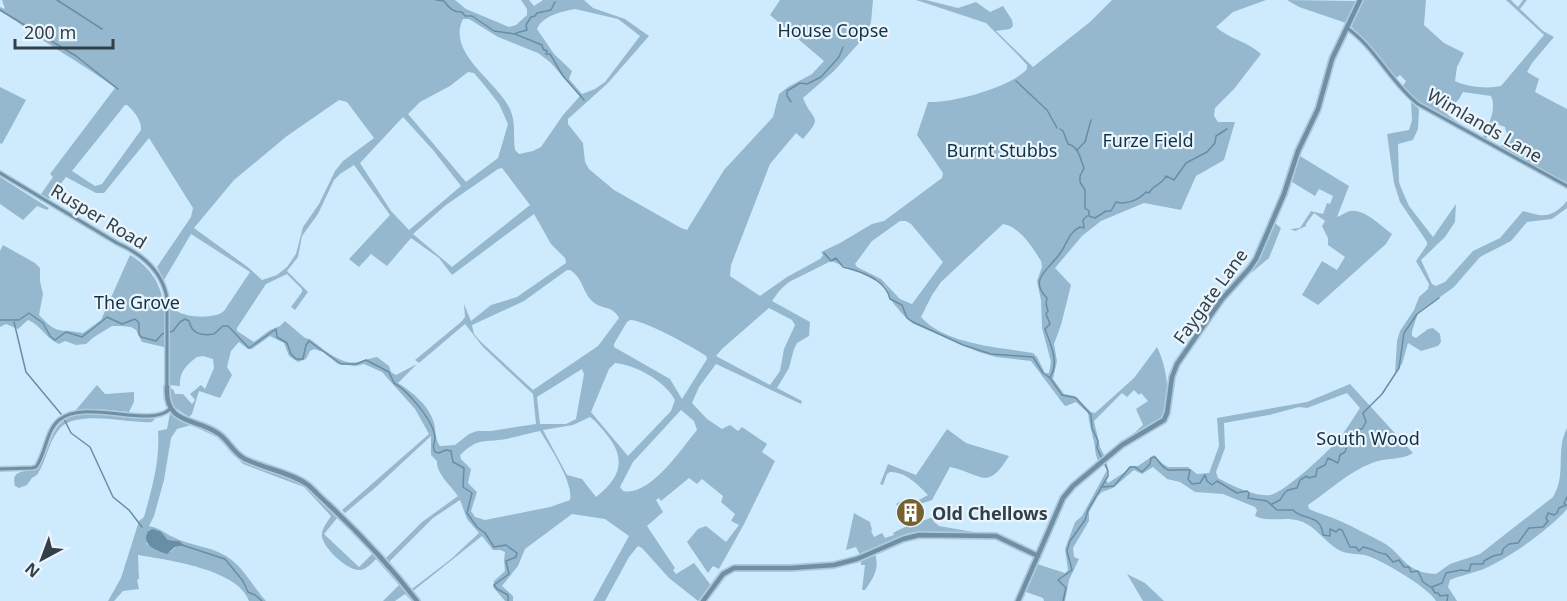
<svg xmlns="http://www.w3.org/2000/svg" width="1567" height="601" viewBox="0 0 1567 601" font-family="'Noto Sans',sans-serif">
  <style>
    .green { fill: #95b8ce; fill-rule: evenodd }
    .water { fill: #688ea5 }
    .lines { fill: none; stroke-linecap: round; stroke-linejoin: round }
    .stream { stroke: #688ea5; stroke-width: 1.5 }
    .minor-casing { stroke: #afc9d9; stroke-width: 6 }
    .tertiary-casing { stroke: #afc9d9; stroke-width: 8 }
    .minor { stroke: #6d90a6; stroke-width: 3 }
    .tertiary { stroke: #6d90a6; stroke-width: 4.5 }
    .labels { text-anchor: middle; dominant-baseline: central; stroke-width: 4.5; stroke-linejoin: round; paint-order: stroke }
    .park-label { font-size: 18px; fill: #103244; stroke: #eaf5fd }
    .street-label { font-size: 18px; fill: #333f46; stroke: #eaf5fd }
    .poi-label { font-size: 18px; font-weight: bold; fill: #333f46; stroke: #eaf5fd; text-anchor: start }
  </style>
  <rect width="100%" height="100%" fill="#ceebfe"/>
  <path class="green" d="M2,0H455L466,9L509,27L516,25L527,15V9L521,0H529L534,6L543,0H584L593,8L625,19L649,36L608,83L568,119V124L583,143L585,162L589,169L614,190L681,228L687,230L724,170L773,117L779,94L788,87L812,74L824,61L770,15L780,0H873L871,22L867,34L834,71L803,98C813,123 824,114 803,139L796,133L770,164L731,265L730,276L760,296L787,277L820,259L823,255L821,252L840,243L872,224L884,221L942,178L943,173L917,135L928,102C953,103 1011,87 1027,69V65L1017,54L986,23L916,0H926L958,8L976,2L990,12L1003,6L1012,20L1013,26L1010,29L996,31L1033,67L1090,22L1112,0H1266L1233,12L1216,27C1229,39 1249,42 1261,54L1234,89L1215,108L1214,116L1218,122H1235L1224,160L1196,176L1181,210L1144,203L1101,221L1082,236L1055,268L1071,285L1061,325L1054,344L1057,361L1053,379L1064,394L1075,396L1091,412L1095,413L1134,378L1157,347C1167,367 1172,399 1161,418L1132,435L1143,425L1136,409L1148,401L1141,393L1139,395L1134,390L1127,397L1122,393L1094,421L1100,447L1105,457L1099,462C1094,454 1096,447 1093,438C1091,429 1089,422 1088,413L1076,402L1066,406L1064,405L1031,361L996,357L979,352L914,324C908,321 893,304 890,298C887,293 888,290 884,285L859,272L831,261L789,282L780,290L772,301L810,322L809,336L797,343L794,349L789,368L777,388L802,401L801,404L716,364L699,387L692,403L707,419L722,429L730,425L738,431L742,427L767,444L762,452L775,461L743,526L719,569L713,566L708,573L687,542L698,529L706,526L726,542L739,525L731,521L735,514L721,502L723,496L702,479L697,484L689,478L661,501L659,498L656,500L663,512L647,526L675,568L673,570L676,574L694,563L710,584V588L698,601L669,578L642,548L638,546L629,557L605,601H593L629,536L605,519L572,514L525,549L518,566L502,586L513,596V601H505L493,587L494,581L505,571L504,560L505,552L500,550H493L482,536L413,591L412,589L451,559L479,533L467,519L460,500L433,518L390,561L389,566L415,601H412L405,594L395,601H383L399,585L376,559C372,563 366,570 360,570C348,572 319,545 322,533C323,527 328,521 331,516L304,487L243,464L217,437L191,425L177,429L171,438L164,480L154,516L149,526C160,528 164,533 173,537C190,546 210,546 226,556C243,566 253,587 266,601H249C238,569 167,560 138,555L139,579L137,580L139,589L123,591L114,601H108L121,578L139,521L144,517C152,488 160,461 158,431L167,429L170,413L218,435L246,463L303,484L338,517L324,534L359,567L373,553L378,557L386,558L422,522L458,496C451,486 436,473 437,461L431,455V436L375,488L345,513L342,510L429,434L415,409L382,372L364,364L356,366L338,364L323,352L314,349L310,351L306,359L298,362L289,356L284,343L270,336L252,349H248L239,342L231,351L227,367L232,375L220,398L199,391L192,414L189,417L172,406L170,403L169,389H173L175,394H183L192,404L195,400L190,394L201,385L205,389L214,368L213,359L203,356L197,357C185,366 179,373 180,386L169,385L170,303C173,306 174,309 177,311C186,318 216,319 224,311L250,272L191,234L164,280L157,267L191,217L193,208L149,138L104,193H96L66,177L49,199L41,194L53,177L50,174L115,88C93,71 70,58 47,43C31,32 17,21 0,11V7L5,9ZM575,9L618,19L640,36L605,82L595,89L582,94L569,79L572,71L554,54L537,29C542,16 563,11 575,9ZM463,19H469L498,37L538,53L550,62L580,96L563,115L541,147L533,151L519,154L515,150C513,136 516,122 510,109C497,81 446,53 463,19ZM468,72L474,73L485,86L499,104L508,124L498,158L466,182L408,114L420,102L450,86ZM339,100L347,102L374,138L343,161L335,171L319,204L303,227L296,254L287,267L277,275L262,280L249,268L194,228L234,180L287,136ZM125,105H127C134,111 142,121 141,130L102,184L95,186L72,171ZM403,117L433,150L461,186L409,230L391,211L360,163ZM354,165L390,215L349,259L359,267L371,254L387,266L411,238L439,258L452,275L534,214L551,244L565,258L566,263L517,297L491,305L471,321L464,304L465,317L461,322L415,360L419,363L465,324L483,347L533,394L536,424L491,431H477L469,434L455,445L440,446C435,440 436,431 434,423C429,405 412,392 398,383L417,364L396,375L391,372L389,366L377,357C370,358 365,360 359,362C342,366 323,349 310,339L305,338L285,321L280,326L270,330L254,342L237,331V328L266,284L287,274L302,289V292L291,307L295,310L308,292L287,271L298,257L302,236L318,214L334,180L340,174ZM502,168L530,205L452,267L413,234L446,205L498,169ZM900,221H906L911,224L943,262L912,304L900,299L881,279L857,267L855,264L872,241ZM1003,224C1019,226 1033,248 1041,261L1042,267L1037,281L1041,300L1042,328L1051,362L1049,373H1045L1037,357L1033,353C999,347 946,345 921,317L932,295L941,282ZM567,270H570C583,278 582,291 592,301C601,310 613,305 619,318L598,346L533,390L480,341L474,334L472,325L524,301ZM769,308L792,320L795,325L784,349L780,371L770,385L716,356L722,349ZM630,320C642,319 695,348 706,356L707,359L682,399L670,379L614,347V344L627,322ZM615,363C636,365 665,381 675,400L671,411L628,456L591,412L609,369ZM582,369L584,374L576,419L566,424H540L537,397ZM681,410L694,421L697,430C681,449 650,497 623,491L620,487L633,462ZM590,417C597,422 602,429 607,435C627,460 620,478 596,497L582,479L567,475L543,430L573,425ZM540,431C549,446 574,483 570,500L550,507L485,520L475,517L471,511L477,492L468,483L471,469L461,459L460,455C479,437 483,443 506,439C517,437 529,433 540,431ZM150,530H158L168,540L179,541L177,546L170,552L147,544L146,533Z
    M1287,0L1355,1L1358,0L1346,23L1299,7Z
    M1361,0H1426L1424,25L1444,43L1464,53L1457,67L1455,81C1467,87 1488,89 1501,86L1544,35L1506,0H1511L1518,7L1523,0H1527L1520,9L1543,31L1554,37L1532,63L1527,72L1539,79L1535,92L1567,109V183L1500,148L1507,134L1505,127L1494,123L1486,140L1483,137C1488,125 1497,110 1491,96L1463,92L1459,99L1446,112L1448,115L1461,125C1439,114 1419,105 1402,87L1406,81L1400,75L1395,79L1351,26V22Z
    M0,87L26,100L2,144L0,143Z
    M1411,102L1419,109L1418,129L1413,140L1398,144L1399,182L1402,190L1409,206L1433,237L1456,204L1455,222L1445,237L1421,260L1432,284L1436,286L1445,282L1473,251L1500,238L1523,211C1543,217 1551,219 1567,201V208L1552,219L1527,222L1511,241L1480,257L1454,287L1418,313L1412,331V336L1416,338L1428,329L1433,328L1440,334L1441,342L1438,346L1421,351L1408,343L1402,364L1395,374L1397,341L1400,331L1414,310L1419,297L1428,289L1429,284L1416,261L1427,245V242L1400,202L1394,183L1387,134L1409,130L1412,120Z
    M1300,156L1349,186L1337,217C1341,216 1345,212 1350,211C1364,208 1381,226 1392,234L1386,244L1318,305L1302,295L1322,261L1337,270L1345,257L1328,245V238L1322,226L1325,221L1314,213L1306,224V226L1295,231L1290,229L1300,228L1311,211L1323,214L1327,203L1330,204L1333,196L1319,189L1315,196L1292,182Z
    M0,177L49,208L47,210L37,206L23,220L0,204Z
    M1274,222L1281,228L1269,258L1251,273L1262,253Z
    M3,245L35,263L40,268V281L43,294L39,315C58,336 59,328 83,333L101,320L130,255C167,277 166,309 164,347L142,342L136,330L131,327L121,326H112L94,337L86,344L76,345L65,341L59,344C46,339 41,325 28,320L18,329L6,324L0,327V251Z
    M1350,384L1413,453C1401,461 1386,457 1372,463C1348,472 1329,491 1308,505L1309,509C1319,514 1330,516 1340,521C1354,527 1368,535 1382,542C1404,554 1404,573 1436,574L1450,564L1480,554L1553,497C1567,474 1555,451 1567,428V509C1549,530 1504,562 1478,571C1469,574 1459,576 1450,580L1448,587L1457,601H1436C1429,588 1383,561 1368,556C1359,553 1349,555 1341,551C1326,544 1316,526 1300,521C1285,516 1270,523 1255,516L1257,510L1255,507L1223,494L1195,492L1180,482L1167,479L1153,467L1142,474L1134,470L1113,488L1102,492L1098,496L1089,512V521L1073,548L1074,557L1079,559L1069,580L1065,601H1044L1043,598L1026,592L1037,564L1065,573L1068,570L1065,549L1075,522L1082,516L1107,470L1104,462L1106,461L1108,468L1106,480L1108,483L1125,472L1130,466H1138L1154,455L1163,464L1168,467H1188L1197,474L1209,473L1219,446L1217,418L1307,402ZM1347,393L1360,408C1353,418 1347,429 1339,439C1330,450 1284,493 1270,495C1256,497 1230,485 1218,478L1216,472L1225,448L1224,423L1269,415L1299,407L1307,408Z
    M97,385L105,394L134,392V402L129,412L98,409L75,411Z
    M87,413L156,417L152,422C127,424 72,407 57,432C48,445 46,461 37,475L32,478L27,485L19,488L15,486C10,468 27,473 38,468C56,441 47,418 87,413Z
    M947,429L966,443L1009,456C987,492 982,474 950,467L932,500L914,506L906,504L900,509L896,504L904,499L917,501L928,495C917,484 906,472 890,472L887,474L883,485L880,484L888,464L916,475Z
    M854,513L870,522L872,530L871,531L874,537L882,533L885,538L894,535L893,533C907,525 918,523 933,517L934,522L939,526L979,533L915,532L906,534L860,555L856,547L846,550Z
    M875,554C880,569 873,578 865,590H862L865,565H861V560Z
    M1127,574L1145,583L1164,601H1143Z"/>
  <path class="water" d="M152,529L160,531L168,540L179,541L184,545L175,547L167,554C156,550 142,546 147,532Z"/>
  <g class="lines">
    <path class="stream" d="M57,0L102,29
      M436,0L444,1C448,7 454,13 462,12L465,16H472L494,31L515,34L542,45L543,49L547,51L546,54H550L563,76L584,100
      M0,10L76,56L118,89
      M516,33L527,30L526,25L531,17L535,16L537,13L551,10L555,2
      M1016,81L1047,110L1057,128
      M791,102L787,96V91L800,83L807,84L821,77L839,57L843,47
      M1060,129L1063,131L1068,144C1079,147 1080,158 1084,168L1080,176V182L1085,190V208L1089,211V216L1095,218L1106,211H1111L1116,202C1126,205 1139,200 1146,192L1149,193C1153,185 1162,185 1166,176L1174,180L1186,163L1207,152L1215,143L1216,136L1227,129
      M1077,150L1085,142L1091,120
      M824,253L831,261L836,258L843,267C860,271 886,279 890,299L902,305L907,318L913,322L963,345L991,354L1033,357L1043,373L1050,378L1062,395L1076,398L1091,415L1092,428L1098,441L1097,448L1108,471V476L1088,510L1085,520L1070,541L1067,551L1072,570L1058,580L1066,588L1063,601
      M0,320H19L29,313L43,323L50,336L55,340L66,332L82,337C91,330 99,324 107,317L122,324L135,319L139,323V334L141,337L156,341L162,334L173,331L180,322L185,319L189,321C192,334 201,336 214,334L223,326H228L249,348L276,329L277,337L287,343L291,354L296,359H303L306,345L309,341L341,364H356L366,360L389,372L394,383C408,391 434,421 435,438C435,445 431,445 435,452L439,453L446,450L451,451L453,462L464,468L463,487L472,493L467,513L477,527L485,533L494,547L506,545L517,553L516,557L506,561L509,574L494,585L497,589L508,595V601
      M14,322L26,372L61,414
      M1050,377C1060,363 1050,343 1045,329L1050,324L1046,314L1048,311L1046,304L1047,298C1027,279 1051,268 1061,252C1068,242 1069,232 1080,227L1084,228L1083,220L1087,216
      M64,419L71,433L90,447L113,497L129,510L142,527
      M1103,487L1114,486L1130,467H1135L1142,472L1150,464L1151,458L1155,457C1170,477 1168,468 1190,470L1188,479L1192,484L1200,483L1205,475L1207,481L1212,485L1217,481L1237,493L1247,491L1249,493L1248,498L1267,501L1277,510H1293C1303,521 1321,513 1323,535L1330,536V529L1336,532L1339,529L1342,530L1350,547H1356L1359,551L1363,547C1372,548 1378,554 1386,554L1393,562L1399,560L1404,567H1409L1411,572L1418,571L1423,582L1432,588L1435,593H1438L1440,596L1448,595L1447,601
      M1272,504L1280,500C1286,490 1286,490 1297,488L1300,480L1307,476L1309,478L1316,476L1317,469L1325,465L1328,458L1338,463L1340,455L1345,452L1347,446L1355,442V437L1359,429H1362L1366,422L1363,413L1382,394L1399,368L1404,333L1417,314L1439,298
      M182,545L225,559L243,581L248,592L255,595L262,601
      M1432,587L1442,583L1446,573L1461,570L1469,571L1471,564H1483L1484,561L1493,556L1502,554L1503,549L1509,544L1518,543L1529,528L1543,527L1548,521L1546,518L1548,513L1554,515L1557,513L1559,508L1566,505L1564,503L1567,497"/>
    <defs>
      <path id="minor" d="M1347,28C1375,47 1391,83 1418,104L1567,186
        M0,173L117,243C142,254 162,270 167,298V387
        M0,469L32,468L36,467C46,453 46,431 59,420C86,398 150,429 170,409"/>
      <path id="tertiary" d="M167,387C165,426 196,417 219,434C229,441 233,453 245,459C265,469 290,472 308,485C315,491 321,498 328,504C360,534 390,566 417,601
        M703,601L723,574L734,568H791L834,565L857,559L903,539L919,535L996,536L1038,556
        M1018,601L1063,498L1073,486L1122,445L1164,420L1167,413L1172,377L1177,364L1222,299L1249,269L1256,259L1284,194L1298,151L1318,109L1332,59L1360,0"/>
    </defs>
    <use href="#minor" class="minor-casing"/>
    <use href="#tertiary" class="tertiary-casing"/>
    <use href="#minor" class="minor"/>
    <use href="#tertiary" class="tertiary"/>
  </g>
  <defs>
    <symbol id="building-disc" viewBox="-11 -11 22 22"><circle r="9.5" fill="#766130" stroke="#eaf5fd"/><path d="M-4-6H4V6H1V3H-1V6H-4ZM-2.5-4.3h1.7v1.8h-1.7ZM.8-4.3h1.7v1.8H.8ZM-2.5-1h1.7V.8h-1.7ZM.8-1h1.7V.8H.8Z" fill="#fff"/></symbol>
  </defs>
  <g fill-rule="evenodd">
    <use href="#building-disc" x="894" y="496" width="33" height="33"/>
  </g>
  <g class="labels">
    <g class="park-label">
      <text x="833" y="30">House Copse</text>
      <text x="1148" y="140">Furze Field</text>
      <text x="1002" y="150">Burnt Stubbs</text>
      <text x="137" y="302">The Grove</text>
      <text x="1368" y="438">South Wood</text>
    </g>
    <g class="street-label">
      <text transform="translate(1485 125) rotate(30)">Wimlands Lane</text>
      <text transform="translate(99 216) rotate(31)">Rusper Road</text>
      <text transform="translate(1210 296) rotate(-54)">Faygate Lane</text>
    </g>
    <g class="poi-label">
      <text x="932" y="513">Old Chellows</text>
    </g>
  </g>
  <g transform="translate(42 559) rotate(221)" stroke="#eaf5fd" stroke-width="4.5" paint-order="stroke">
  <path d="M0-4.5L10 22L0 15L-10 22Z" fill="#333f46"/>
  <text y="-9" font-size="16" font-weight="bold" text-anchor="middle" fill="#333f46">N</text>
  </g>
  <path d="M15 39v9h98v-9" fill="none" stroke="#333f46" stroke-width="3"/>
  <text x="24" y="39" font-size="18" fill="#333f46" stroke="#eaf5fd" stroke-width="4.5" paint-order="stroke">200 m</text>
</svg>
